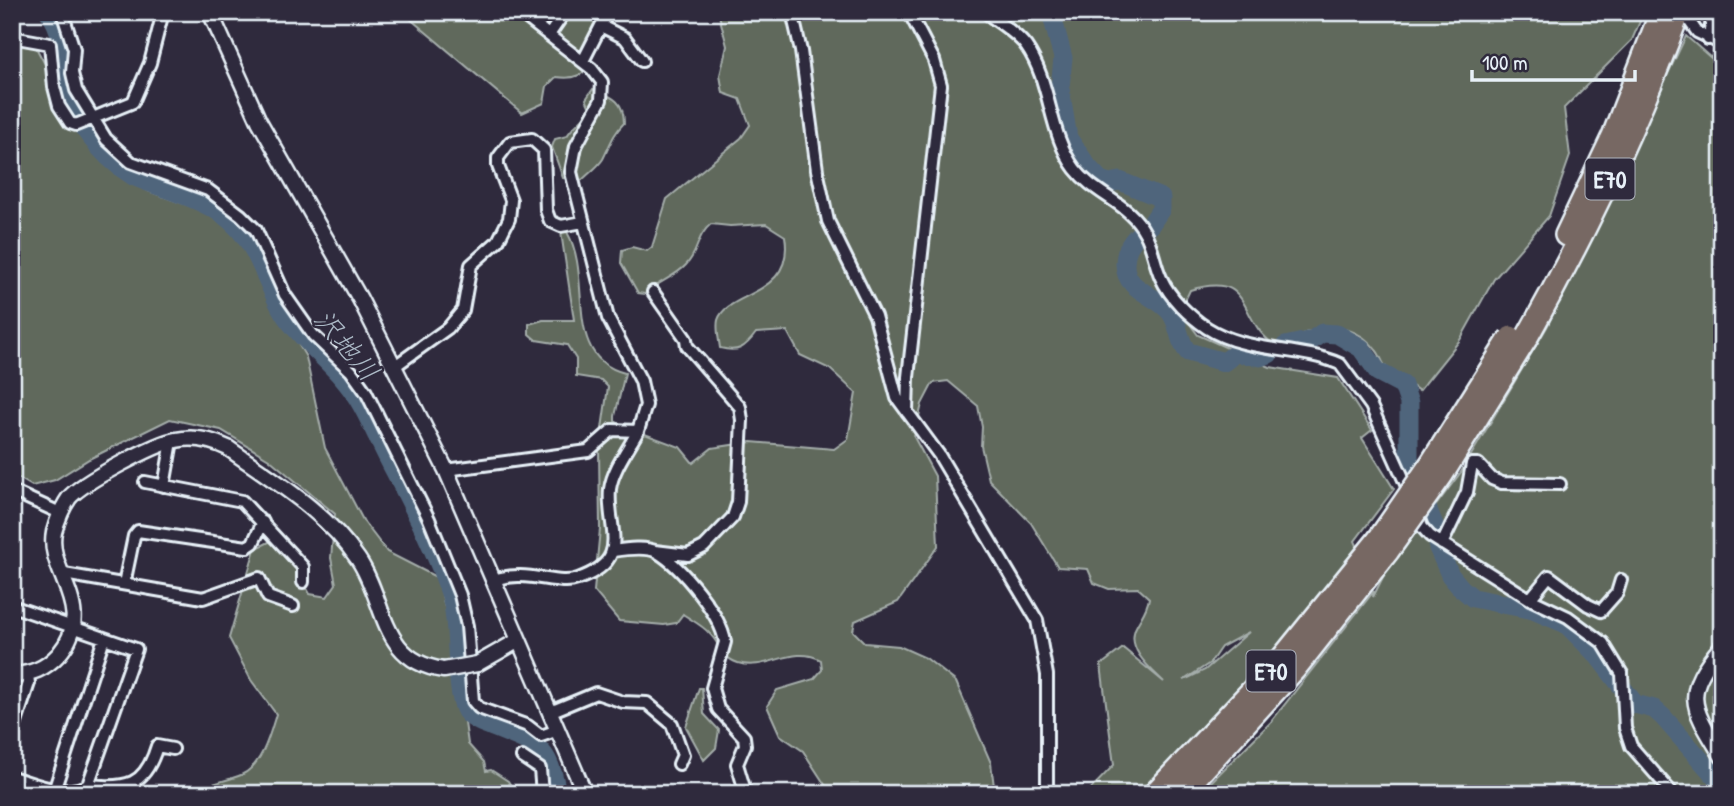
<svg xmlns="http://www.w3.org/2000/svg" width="1734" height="806" viewBox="0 0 1734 806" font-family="'Patrick Hand','Klee One',sans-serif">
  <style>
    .green { fill: #61695c; stroke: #a4adaa; stroke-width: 2; fill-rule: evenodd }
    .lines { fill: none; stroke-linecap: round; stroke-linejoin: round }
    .river { stroke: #50657b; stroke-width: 19 }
    .minor-casing { stroke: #e8f1f8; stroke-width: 16 }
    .tertiary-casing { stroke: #e8f1f8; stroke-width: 19 }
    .motorway-casing { stroke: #e8f1f8; stroke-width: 26 }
    .minor { stroke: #2f2a3d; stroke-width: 10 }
    .tertiary { stroke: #2f2a3d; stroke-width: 14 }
    .motorway { stroke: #776864; stroke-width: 21 }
    .tertiary-bridge-casing { stroke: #e8f1f8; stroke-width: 19; stroke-linecap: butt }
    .motorway-bridge-casing { stroke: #e8f1f8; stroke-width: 26; stroke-linecap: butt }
    .tertiary-bridge { stroke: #2f2a3d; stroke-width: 14 }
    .motorway-bridge { stroke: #776864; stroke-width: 21 }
    .labels { text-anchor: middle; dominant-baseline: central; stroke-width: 5; stroke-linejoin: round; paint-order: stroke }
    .shield { fill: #2f2a3d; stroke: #b0b5c0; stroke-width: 2 }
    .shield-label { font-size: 24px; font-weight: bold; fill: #e8f1f8 }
    .water-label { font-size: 28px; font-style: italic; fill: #abb9c6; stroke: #2f2a3d }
  </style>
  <rect width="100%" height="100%" fill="#2f2a3d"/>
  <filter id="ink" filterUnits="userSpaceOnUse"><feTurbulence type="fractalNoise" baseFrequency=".0143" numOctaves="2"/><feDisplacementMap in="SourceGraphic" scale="14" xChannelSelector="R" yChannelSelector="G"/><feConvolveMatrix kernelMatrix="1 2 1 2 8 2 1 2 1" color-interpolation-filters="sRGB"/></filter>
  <g filter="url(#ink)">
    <path class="green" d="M402,12H636L626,18L615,15L606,29L595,35C592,63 590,82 556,77L547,86L544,103L522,113Z
      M715,12H1644L1632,40L1564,108L1570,156L1549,216L1494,279L1460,340L1419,391C1409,383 1397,377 1387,368C1382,364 1381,355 1376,350C1348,314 1309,329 1275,345C1236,320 1255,270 1190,290L1180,311L1198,335L1270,367L1338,378L1372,430L1362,438L1394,489L1355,541L1359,550L1319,602L1139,794H1086L1114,765L1101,665L1123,648L1164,682C1151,669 1127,650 1135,629C1140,618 1147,611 1149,598L1138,588L1109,589L1094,583L1088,569L1058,567L1031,523L989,480L981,446L982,427L978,406L948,381L933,383L922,404L914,437L935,476L938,546L898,602L855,621L853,631L865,643L899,646L926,658L956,682L991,763L995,794H831L803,751L780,735L767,706L777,690L814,679L822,670L821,660C793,644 766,672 738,663C719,656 721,644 709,633C702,625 691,620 683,614L676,623L664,625L619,621L594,591L600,529L599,449L608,387L601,380L576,376V359L567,345L536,340L529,334V324L543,320H574L561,232H567C594,278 561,357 625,373L615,416V421L623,426L680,447L693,463L712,448L751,442L834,449L848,439L856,393L830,369L800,355L787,331L756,333C745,348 738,353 720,348C719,340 716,328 718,320C727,291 795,297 785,236L766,224L730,226L711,224C696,236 699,252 686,265C675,277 657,282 645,294L638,293L621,263L622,250L632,247L647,251L652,247L667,199L741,138L750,125L740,99L723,93L720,75L727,46L719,15ZM1249,632L1205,670L1184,680L1210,663L1221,647Z
      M1722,25V794H1256L1249,783L1235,794H1199L1270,723L1374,591L1373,597L1384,575L1461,472L1547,327L1686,36L1711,58Z
      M12,38L33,42L74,118L95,148L123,175L148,191L218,216L244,235L270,297L306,357L325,448L364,522L387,552L438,578L454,645L468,744L484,762L486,771L491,770L508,781L516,794H195C210,782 224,782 241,775C262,766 270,734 276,714L251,680L229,638L255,549L271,541L295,567L310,594L327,597L336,584L331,558L335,514L269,459L221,430L170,419L89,459L55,480L32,486L12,474Z
      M593,89C612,97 624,100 624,123C613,134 610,145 603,159C598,167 589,173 582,180L563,178L552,147L555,139L567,136C574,124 584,121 590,108L586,99Z
      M699,688H702L704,714L719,730L716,748L704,760L686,727Z"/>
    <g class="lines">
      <path class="river" d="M49,12C64,31 62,53 63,75C65,113 102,157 133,176C160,188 203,199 225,216C259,241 264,282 285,315C306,346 339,367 358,399C369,417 377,437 387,456C410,501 435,547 451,596C460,625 454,691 466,711C472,719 480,722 488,725C532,744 549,741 557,794
        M1051,12L1063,58L1060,88L1068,138L1088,167L1104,184L1120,181L1161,198V209L1149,227
        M1138,235C1130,243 1125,251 1125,264C1125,292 1157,294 1171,313C1180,326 1178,341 1188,352L1224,362L1236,353L1260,357L1269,354
        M1285,346L1312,340L1322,333L1337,334L1361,348L1378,372L1403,385L1409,403V463L1437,532
        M1438,548L1450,575L1461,588L1473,598L1533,610L1566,624L1598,656L1635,704L1654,709L1663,717L1722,784"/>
      <defs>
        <path id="minor" d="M62,12L74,49L72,73L76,90L106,139L131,162L208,190L241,215L256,230L285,295L313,335L351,371L366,392L429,519L460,595L467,626L473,701L479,708L528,726L541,736L558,730
          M792,12L801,51L817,170L828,221L875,316L897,398L939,455L1037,620L1047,675V794
          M986,12C999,24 1015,31 1026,46C1052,83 1048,133 1075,169C1095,195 1130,203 1145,233C1153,247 1154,263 1161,278C1170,298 1189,316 1207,328C1246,353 1298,346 1340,364L1371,406L1410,493
          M1683,12L1697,32L1722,44
          M601,26L625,38L642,61
          M549,35L565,12
          M12,37L50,44L54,87L59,106L70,123L76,125L133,102L150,63L163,12
          M1708,39L1714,12
          M583,61L608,12
          M653,292L686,339L687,346L740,407L742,420L738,502L733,517L704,547L688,555L655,551
          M395,366L448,328L463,310L471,265L498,241L509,219L511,200L498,166V158L510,142L532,139L544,150L546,210L550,221L561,226L583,222
          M907,412L908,377L941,85L934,60L909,12
          M446,470L588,451L612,430L638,431L646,405L641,381L608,318L571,172L576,146L601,100L602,82L592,69L519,12
          M145,482L242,501L303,567V582
          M164,486L172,441
          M12,491L60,513
          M1416,511L1422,527L1430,536L1530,599L1568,617L1603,643L1622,674L1625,728L1631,746L1673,794
          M1442,544L1467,492L1472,464H1478L1492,479L1502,483L1560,484
          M613,551C626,549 646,546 657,552C681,566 721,615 725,642L712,688L718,709L744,737L745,745L737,764L746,794
          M64,574L203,598L259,578L268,597L293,606
          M494,580C527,568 556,587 578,579C634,559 606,529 610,489C613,469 628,449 638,431
          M124,584L134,536L138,531L247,547L253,543L263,522
          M1530,599L1549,576L1588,605L1601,611L1617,593L1621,580
          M12,606L136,649L88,785C64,798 36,784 12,777
          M550,712L596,693L623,702L647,703L672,724L683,755L679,764
          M12,735L29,683L28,675
          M522,757L540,769L542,794
          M88,785C127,789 145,786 157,746L173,749
          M53,794L104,638"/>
        <path id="tertiary" d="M210,12L259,121L360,299L446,470L585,794
          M1722,646C1681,694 1692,707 1722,756
          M477,664L519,640
          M12,675C32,674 45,669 59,654C98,608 46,572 54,532C57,521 62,508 69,498C81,483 156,443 176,440C194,436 212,440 228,448C274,481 326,511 358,559C387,602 379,661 444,670"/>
        <path id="motorway" d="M1566,235L1613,136L1661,12
          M1526,339C1585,234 1637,126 1679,12
          M1154,794L1279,662L1378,540
          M1181,794L1294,670L1388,551"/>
      </defs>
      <use href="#minor" class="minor-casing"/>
      <use href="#tertiary" class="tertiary-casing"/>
      <use href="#motorway" class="motorway-casing"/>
      <use href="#minor" class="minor"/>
      <use href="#tertiary" class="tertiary"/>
      <use href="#motorway" class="motorway"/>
      <defs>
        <path id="tertiary-bridge" d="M444,670L477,664"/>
        <path id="motorway-bridge" d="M1378,540L1430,465L1511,337
          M1388,551L1442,475L1526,339"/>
      </defs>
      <use href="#tertiary-bridge" class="tertiary-bridge-casing"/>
      <use href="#motorway-bridge" class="motorway-bridge-casing"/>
      <use href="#tertiary-bridge" class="tertiary-bridge"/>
      <use href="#motorway-bridge" class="motorway-bridge"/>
    </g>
  </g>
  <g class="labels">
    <g class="shield">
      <rect x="1585.5" y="158.5" width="49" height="41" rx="5"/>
      <rect x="1246.5" y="650.5" width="49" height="41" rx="5"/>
    </g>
    <g class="shield-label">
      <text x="1610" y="179">E70</text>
      <text x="1271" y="671">E70</text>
    </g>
    <g class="water-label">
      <text transform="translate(347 345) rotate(50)">沢地川</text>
    </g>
  </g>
  <rect width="1734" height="806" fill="none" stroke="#2f2a3d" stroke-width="42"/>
  <rect x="21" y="21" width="1692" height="764" fill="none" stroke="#e8f1f8" stroke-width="2.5" filter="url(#ink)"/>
  <path d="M1472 70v10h163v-10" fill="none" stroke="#e8f1f8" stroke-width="3.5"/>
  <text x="1482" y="70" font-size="21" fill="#e8f1f8" stroke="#2f2a3d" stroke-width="5" paint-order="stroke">100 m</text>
</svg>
